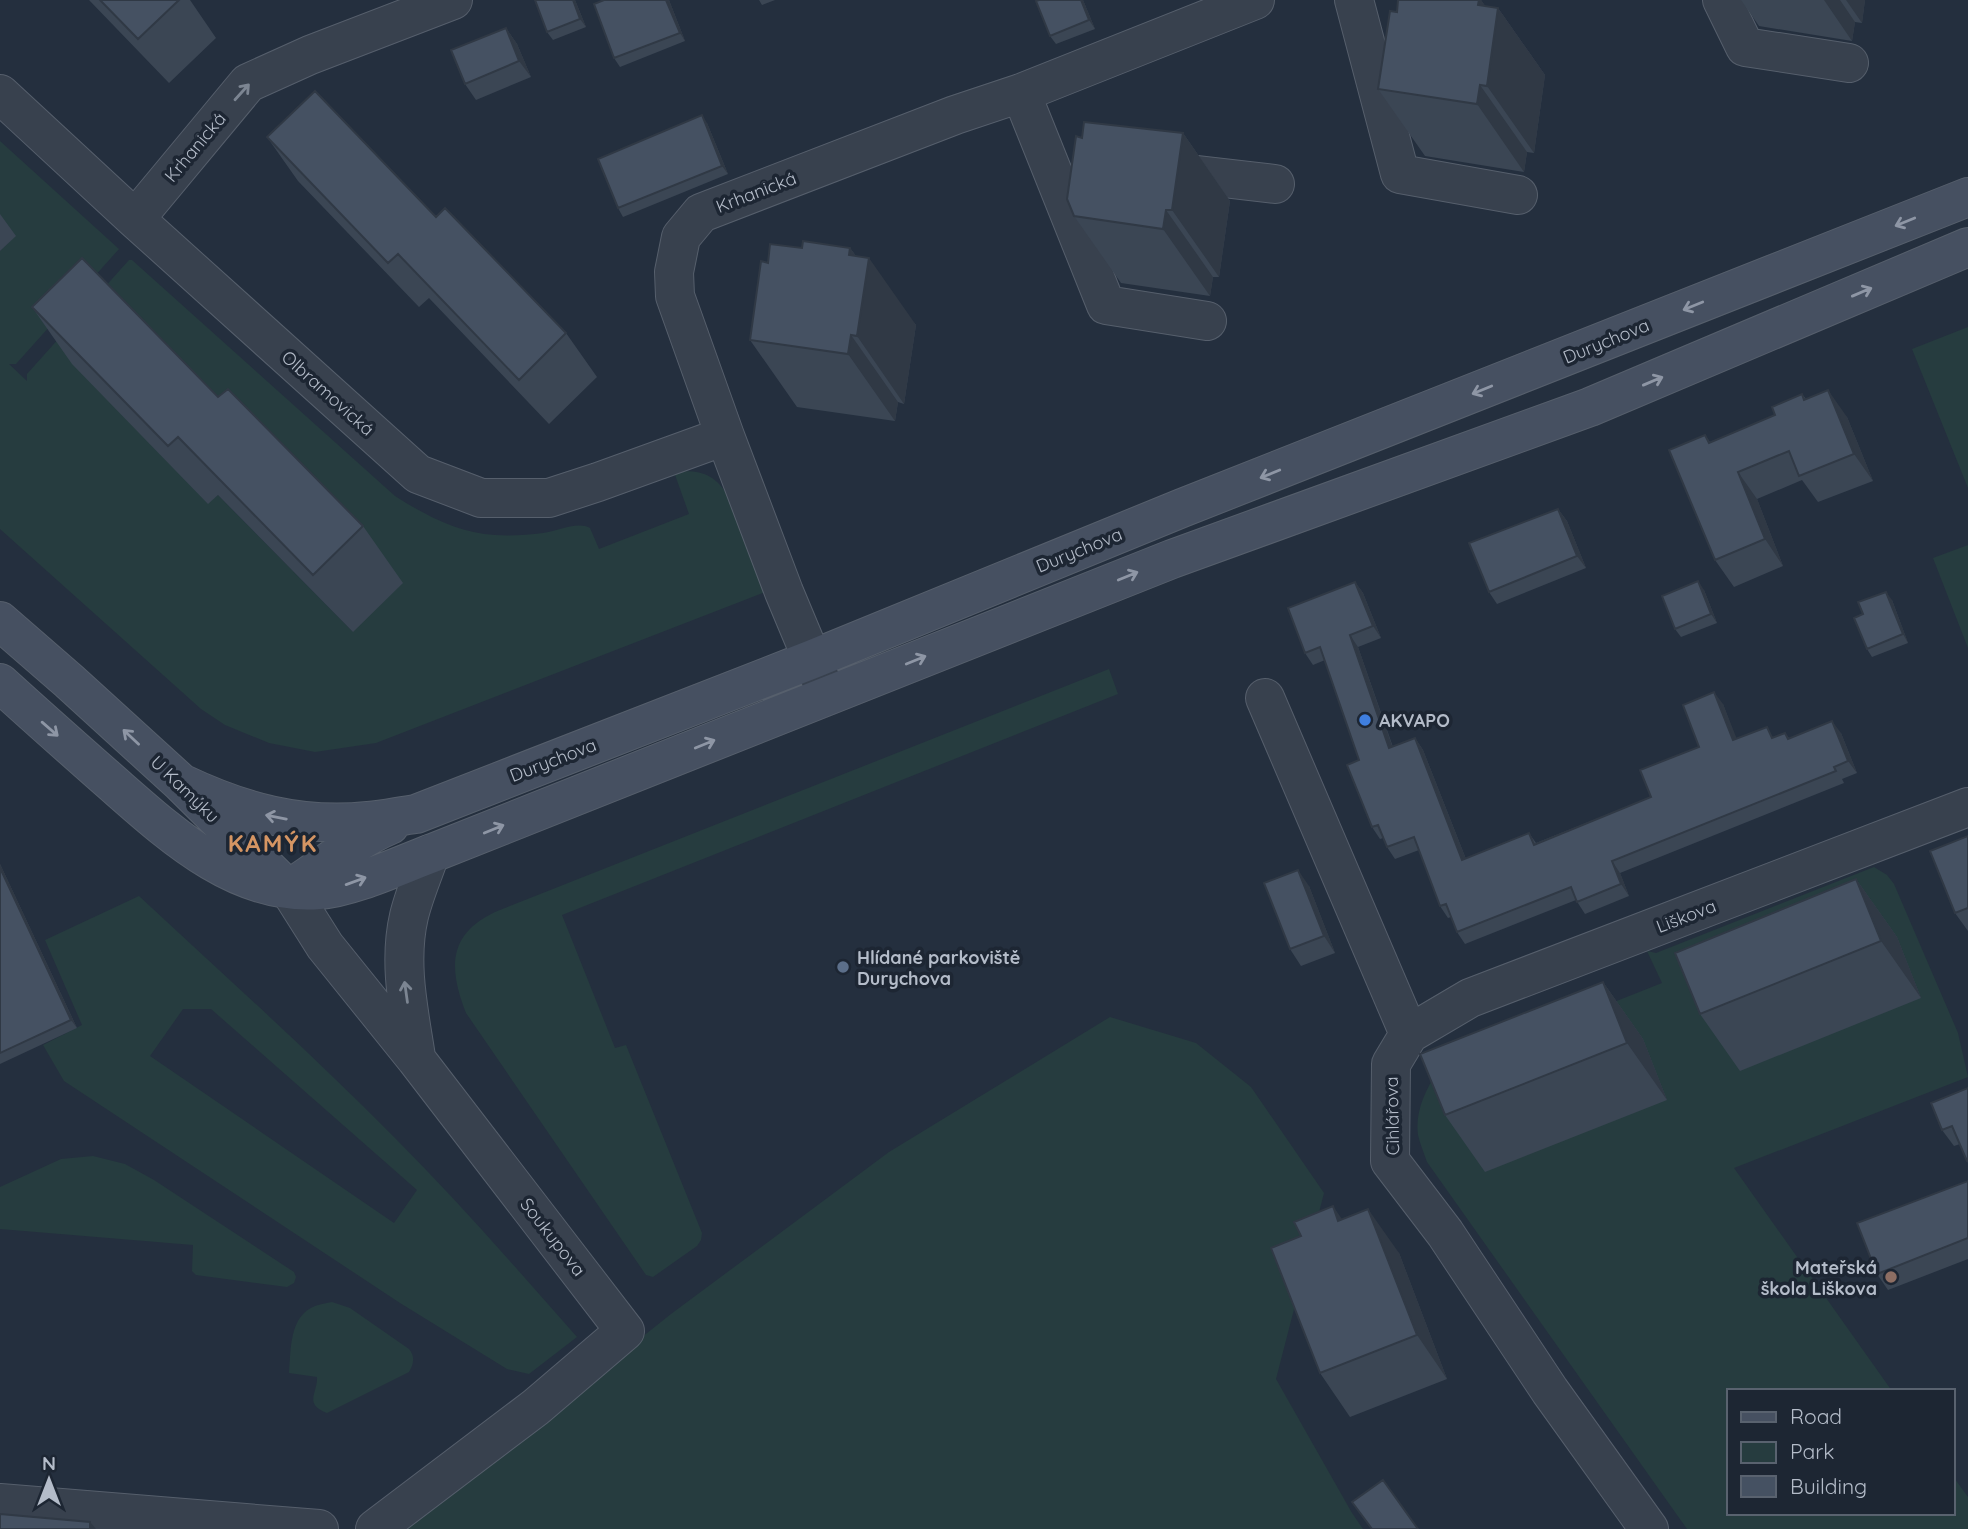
<svg xmlns="http://www.w3.org/2000/svg" width="1968" height="1529" viewBox="0 0 1968 1529" font-family="Quicksand,sans-serif">
  <style>
    .green { fill: #263c3f; fill-rule: evenodd }
    .lines { fill: none; stroke-linecap: round; stroke-linejoin: round }
    .street-casing { stroke: #565f6c; stroke-width: 40 }
    .secondary-casing { stroke: #565f6c; stroke-width: 40 }
    .street { stroke: #38414e; stroke-width: 38 }
    .secondary { stroke: #465061; stroke-width: 38 }
    .wall { fill: #3b4654 }
    .shaded-wall { fill: #303945 }
    .building { fill: #455162; stroke: #303945; stroke-width: 2 }
    .oneway { stroke: #7c8592 }
    .oneway2 { stroke: #8e96a5 }
    .shop-dot { fill: #3f7fe0; stroke: #1d2633; stroke-width: 2.5 }
    .service-dot { fill: #5c6f8a; stroke: #1d2633; stroke-width: 2.5 }
    .education-dot { fill: #8d6e63; stroke: #1d2633; stroke-width: 2.5 }
    .labels { text-anchor: middle; dominant-baseline: central; stroke-width: 7; stroke-linejoin: round; paint-order: stroke }
    .street-label { font-size: 18px; fill: #b4bcc9; stroke: #1d2633 }
    .poi-label { font-size: 18px; font-weight: bold; fill: #b4bcc9; stroke: #1d2633; text-anchor: start }
    .district-label { font-size: 24px; font-weight: bold; letter-spacing: 2px; fill: #d59563; stroke: #1d2633 }
  </style>
  <rect width="100%" height="100%" fill="#242f3e"/>
  <path class="green" d="M0,141L119,249L16,364H9L27,381V374L129,260H132L395,496C425,515 458,533 495,535C510,536 528,535 543,533C558,531 577,521 590,528L599,549L689,514L674,472C700,469 715,474 729,497L768,591L376,743L315,752L269,743L225,725L201,709L0,529V251L15,236L0,220ZM268,446L353,632L218,495L208,503Z
    M1968,327V488L1912,349Z
    M1968,545V648L1933,558Z
    M1109,669L1118,694L562,915L615,1048L626,1045L702,1233L701,1240L697,1246L653,1277L646,1275L466,1013C449,969 447,935 495,912Z
    M1874,867L1887,875L1894,884L1958,1033L1968,1077L1734,1168L1892,1391H1728V1513H1952V1475L1968,1497V1529H1687L1427,1162C1424,1153 1420,1144 1418,1135C1415,1112 1425,1091 1437,1072L1662,983L1647,951L1656,953Z
    M139,896C225,976 312,1054 394,1137C458,1201 517,1269 577,1337L529,1374L507,1369L400,1303L64,1081L43,1045L82,1025L45,940ZM183,1009H211L417,1190L394,1223L150,1056Z
    M1110,1017L1196,1043L1251,1087L1324,1193L1276,1379L1352,1513L1363,1529H401L671,1314L889,1152Z
    M93,1156L125,1164L154,1180L294,1272L296,1277L294,1283L287,1287L196,1275L192,1271L193,1245L0,1229V1187L61,1159Z
    M332,1302L350,1308L409,1349C415,1356 414,1364 409,1372L327,1413C303,1404 318,1393 317,1377L289,1373C291,1350 289,1316 315,1306C320,1304 327,1303 332,1302Z"/>
  <g class="lines">
    <defs>
      <path id="street" d="M1354,0L1400,174L1518,195
        M1722,0L1745,47L1849,63
        M1021,93L1106,305L1207,321
        M0,94L135,219L418,474L481,498H549L598,482L725,436
        M1163,171L1275,184
        M135,219L248,83L310,55L453,0
        M825,690L784,592L725,436L675,296L674,272L681,237L701,213L955,115L1021,93L1255,0
        M1265,698L1409,1034
        M289,889L325,946L416,1059L625,1331L536,1407L375,1529
        M416,1057C409,1011 398,963 409,916C414,895 423,875 430,854
        M0,1503L319,1529
        M1649,1529L1550,1391L1445,1233L1390,1161L1391,1064L1409,1034L1470,998L1968,807"/>
      <path id="secondary" d="M0,621L69,681L181,783L282,883
        M0,683C34,714 69,745 103,775C163,827 233,897 319,890C351,888 398,866 430,854L1172,559L1590,407L1968,247
        M181,783C242,812 300,828 368,821C384,820 400,816 416,814L813,659L1182,508L1968,197
        M289,889C322,868 353,841 390,825"/>
    </defs>
    <use href="#street" class="street-casing"/>
    <use href="#secondary" class="secondary-casing"/>
    <use href="#street" class="street"/>
    <use href="#secondary" class="secondary"/>
  </g>
  <path class="wall" d="M89,0H190L216,38L169,83Z
    M575,0L586,27L553,40L547,32Z
    M604,0H669L685,41L620,67L614,58Z
    M759,0H775L762,5Z
    M1039,0H1083L1095,29L1056,44L1050,36Z
    M1481,0L1485,6L1498,8L1545,75L1534,153L1527,152L1524,172L1425,156L1378,89L1397,12Z
    M1741,0H1865L1862,23L1855,22L1852,41L1759,26Z
    M506,28L517,44L531,77L476,100L465,84Z
    M707,123L728,174L623,217L618,208Z
    M1183,133L1230,201L1219,277H1213L1210,296L1121,283L1074,216L1082,138Z
    M267,137L436,217L566,333L597,377L549,424L429,298L419,307L298,181Z
    M0,214L16,236L0,251Z
    M802,248H850L856,256L916,325L904,404L898,402L895,421L797,407L750,340Z
    M32,307L218,397L363,526L403,583L353,632L218,495L208,504L72,364Z
    M1802,394L1806,399L1847,417L1873,481L1818,502L1802,480L1757,499L1783,566L1734,587L1715,560L1705,435L1710,442L1775,415Z
    M1558,509L1567,521L1586,568L1497,604L1489,592Z
    M1355,582L1363,593L1381,638L1358,647L1393,747L1415,738L1423,750L1466,859L1529,833L1536,843L1651,797L1699,747L1723,704L1736,739L1774,737L1785,733L1789,738L1841,733L1857,773L1842,779L1844,783L1620,873L1629,896L1585,914L1576,900L1465,944L1457,932L1451,917L1448,918L1440,906L1419,850L1395,859L1387,847L1383,838L1380,839L1372,827L1359,760L1325,660L1313,665L1305,653Z
    M1704,590L1717,623L1681,637L1675,629Z
    M1892,600L1908,643L1872,657L1867,649L1863,614Z
    M1968,836V931L1955,913Z
    M0,864L77,1028L0,1064Z
    M1856,879L1897,937L1921,998L1740,1071L1700,1014Z
    M1309,886L1335,953L1301,966L1290,949Z
    M1603,982L1643,1039L1667,1100L1485,1172L1445,1115Z
    M1968,1088V1163L1960,1144L1954,1146L1942,1130Z
    M1968,1181V1259L1888,1290L1877,1274Z
    M1342,1219L1399,1253L1447,1379L1350,1417L1320,1373Z"/>
  <path class="shaded-wall" d="M573,0H575L586,27L580,19Z
    M666,0H669L685,41L680,33Z
    M1081,0H1083L1095,29L1089,20Z
    M1479,0H1481L1496,21L1498,8L1545,75L1534,153L1487,86L1478,5Z
    M1824,0H1840L1855,22L1852,41Z
    M1846,0H1865L1862,23Z
    M506,28L517,44L531,77L519,61Z
    M1480,85L1527,152L1524,172L1477,104Z
    M702,115L707,123L728,174L722,166Z
    M1183,133L1230,201L1219,277L1172,210Z
    M1166,210L1213,277L1210,296L1163,229Z
    M850,248L867,271L869,258L916,325L904,404L857,336L849,255Z
    M851,335L898,402L895,421L848,354Z
    M1828,390L1847,417L1873,481L1854,454Z
    M1738,472L1757,499L1783,566L1765,539Z
    M1558,509L1567,521L1586,568L1577,556Z
    M1698,581L1704,590L1717,623L1711,614Z
    M1355,582L1363,593L1381,638L1373,626Z
    M1886,592L1892,600L1908,643L1903,634Z
    M1350,635L1358,647L1397,760L1389,748Z
    M1714,692L1723,704L1742,752L1733,740Z
    M1832,721L1841,733L1857,773L1848,761Z
    M1415,738L1423,750L1471,872L1462,860Z
    M1612,861L1620,873L1629,896L1621,884Z
    M0,864L77,1028L71,1020L0,868Z
    M1298,870L1309,886L1335,953L1324,936Z
    M1856,879L1897,937L1921,998L1881,941Z
    M1603,982L1643,1039L1667,1100L1627,1043Z
    M1333,1206L1363,1250L1338,1221Z
    M1368,1209L1399,1253L1447,1379L1417,1335Z
    M90,1522L96,1529H90Z"/>
  <path class="building" d="M100,0H179L138,39Z
    M535,0H573L580,19L547,32Z
    M604,0H666L680,33L614,58L594,4Z
    M1039,0H1081L1089,20L1050,36L1036,1Z
    M1398,0H1479L1478,5L1498,8L1487,86L1480,85L1477,104L1378,89L1390,11L1397,12Z
    M506,28L519,61L465,84L451,50Z
    M315,91L436,217L445,208L566,333L519,380L398,254L388,263L267,137Z
    M702,115L722,166L618,208L598,159Z
    M1084,122L1183,133L1172,210H1166L1163,229L1074,216L1067,199L1076,136L1082,138Z
    M803,241L850,248L849,255L869,258L857,336L851,335L848,354L750,340L761,261L768,263L770,244L802,248Z
    M82,258L218,397L228,389L363,526L313,575L178,437L168,446L32,307Z
    M1828,390L1854,454L1799,476L1789,451L1738,472L1765,539L1715,560L1669,450L1705,435L1709,443L1775,415L1772,407L1802,394L1804,400Z
    M1558,509L1577,556L1489,592L1469,543Z
    M1698,581L1711,614L1675,629L1662,596Z
    M1355,582L1373,626L1350,635L1389,748L1415,738L1462,860L1529,833L1534,845L1651,797L1640,770L1699,747L1683,705L1714,692L1733,740L1767,727L1772,738L1785,733L1788,739L1832,721L1848,761L1834,767L1836,771L1612,861L1621,884L1577,902L1571,887L1457,932L1446,904L1440,906L1414,837L1387,847L1378,825L1372,827L1347,765L1359,760L1320,647L1305,653L1288,608Z
    M1886,592L1903,634L1867,649L1854,618L1863,614L1858,602Z
    M1968,836V908L1955,913L1930,851Z
    M0,868L71,1020L0,1053Z
    M1298,870L1324,936L1290,949L1264,883Z
    M1856,879L1881,941L1700,1014L1675,953Z
    M1603,982L1627,1043L1445,1115L1420,1054Z
    M1968,1088V1161H1967L1952,1126L1942,1130L1931,1103Z
    M1968,1181V1238L1877,1274L1857,1223Z
    M1333,1206L1338,1221L1368,1209L1417,1335L1320,1373L1271,1248L1301,1236L1294,1222Z
    M1383,1480L1418,1529H1372L1352,1502Z
    M0,1514L90,1522V1529H0Z"/>
  <defs><path id="oneway-shaft" d="M-6 0H5M1.5-3L5.5 0L1.5 3" fill="none" stroke-width="1.6" stroke-linecap="round" stroke-linejoin="round" transform="scale(1.75)"/></defs>
  <g class="oneway">
    <use href="#oneway-shaft" transform="translate(242 92) rotate(-48)"/>
    <use href="#oneway-shaft" transform="translate(406 992) rotate(-98)"/>
  </g>
  <g class="oneway2">
    <use href="#oneway-shaft" transform="translate(1905 222) rotate(158)"/>
    <use href="#oneway-shaft" transform="translate(1862 292) rotate(-23)"/>
    <use href="#oneway-shaft" transform="translate(1693 306) rotate(158)"/>
    <use href="#oneway-shaft" transform="translate(1653 381) rotate(-23)"/>
    <use href="#oneway-shaft" transform="translate(1482 390) rotate(158)"/>
    <use href="#oneway-shaft" transform="translate(1270 474) rotate(158)"/>
    <use href="#oneway-shaft" transform="translate(1128 576) rotate(-22)"/>
    <use href="#oneway-shaft" transform="translate(916 660) rotate(-22)"/>
    <use href="#oneway-shaft" transform="translate(50 729) rotate(41)"/>
    <use href="#oneway-shaft" transform="translate(131 737) rotate(-137)"/>
    <use href="#oneway-shaft" transform="translate(705 744) rotate(-22)"/>
    <use href="#oneway-shaft" transform="translate(276 817) rotate(-169)"/>
    <use href="#oneway-shaft" transform="translate(494 829) rotate(-22)"/>
    <use href="#oneway-shaft" transform="translate(356 881) rotate(-20)"/>
  </g>
  <circle class="shop-dot" cx="1365" cy="720" r="7"/>
  <circle class="service-dot" cx="843" cy="967" r="7"/>
  <circle class="education-dot" cx="1891" cy="1277" r="7"/>
  <g class="labels">
    <g class="street-label">
      <text transform="translate(195 147) rotate(-50)">Krhanická</text>
      <text transform="translate(756 192) rotate(-21)">Krhanická</text>
      <text transform="translate(1606 341) rotate(-22)">Durychova</text>
      <text transform="translate(328 393) rotate(42)">Olbramovická</text>
      <text transform="translate(1079 550) rotate(-22)">Durychova</text>
      <text transform="translate(553 760) rotate(-21)">Durychova</text>
      <text transform="translate(185 789) rotate(44)">U Kamýku</text>
      <text transform="translate(1686 916) rotate(-21)">Liškova</text>
      <text transform="translate(1392 1116) rotate(-91)">Cihlářova</text>
      <text transform="translate(553 1237) rotate(52)">Soukupova</text>
    </g>
    <g class="poi-label">
      <text x="1379" y="720">AKVAPO</text>
      <text x="857" y="957">Hlídané parkoviště<tspan x="857" dy="21">Durychova</tspan></text>
      <text x="1877" y="1267" text-anchor="end">Mateřská<tspan x="1877" dy="21">škola Liškova</tspan></text>
    </g>
    <g class="district-label">
      <text x="273" y="843">KAMÝK</text>
    </g>
  </g>
  <rect x="1727" y="1389" width="228" height="126" fill="#1d2633" stroke="#59626f" stroke-width="2"/>
  <rect x="1741" y="1412" width="35" height="10" fill="#465061" stroke="#59626f" stroke-width="2"/>
  <text x="1790" y="1424" font-size="21" fill="#b4bcc9">Road</text>
  <rect x="1741" y="1442" width="35" height="21" fill="#263c3f" stroke="#59626f" stroke-width="2"/>
  <text x="1790" y="1459" font-size="21" fill="#b4bcc9">Park</text>
  <rect x="1741" y="1476" width="35" height="21" fill="#455162" stroke="#59626f" stroke-width="2"/>
  <text x="1790" y="1494" font-size="21" fill="#b4bcc9">Building</text>
  <g transform="translate(49 1480)" stroke="#1d2633" stroke-width="5" paint-order="stroke">
  <path d="M0-5L12 26L0 18L-12 26Z" fill="#b4bcc9"/>
  <text y="-10" font-size="19" font-weight="bold" text-anchor="middle" fill="#b4bcc9">N</text>
  </g>
</svg>
